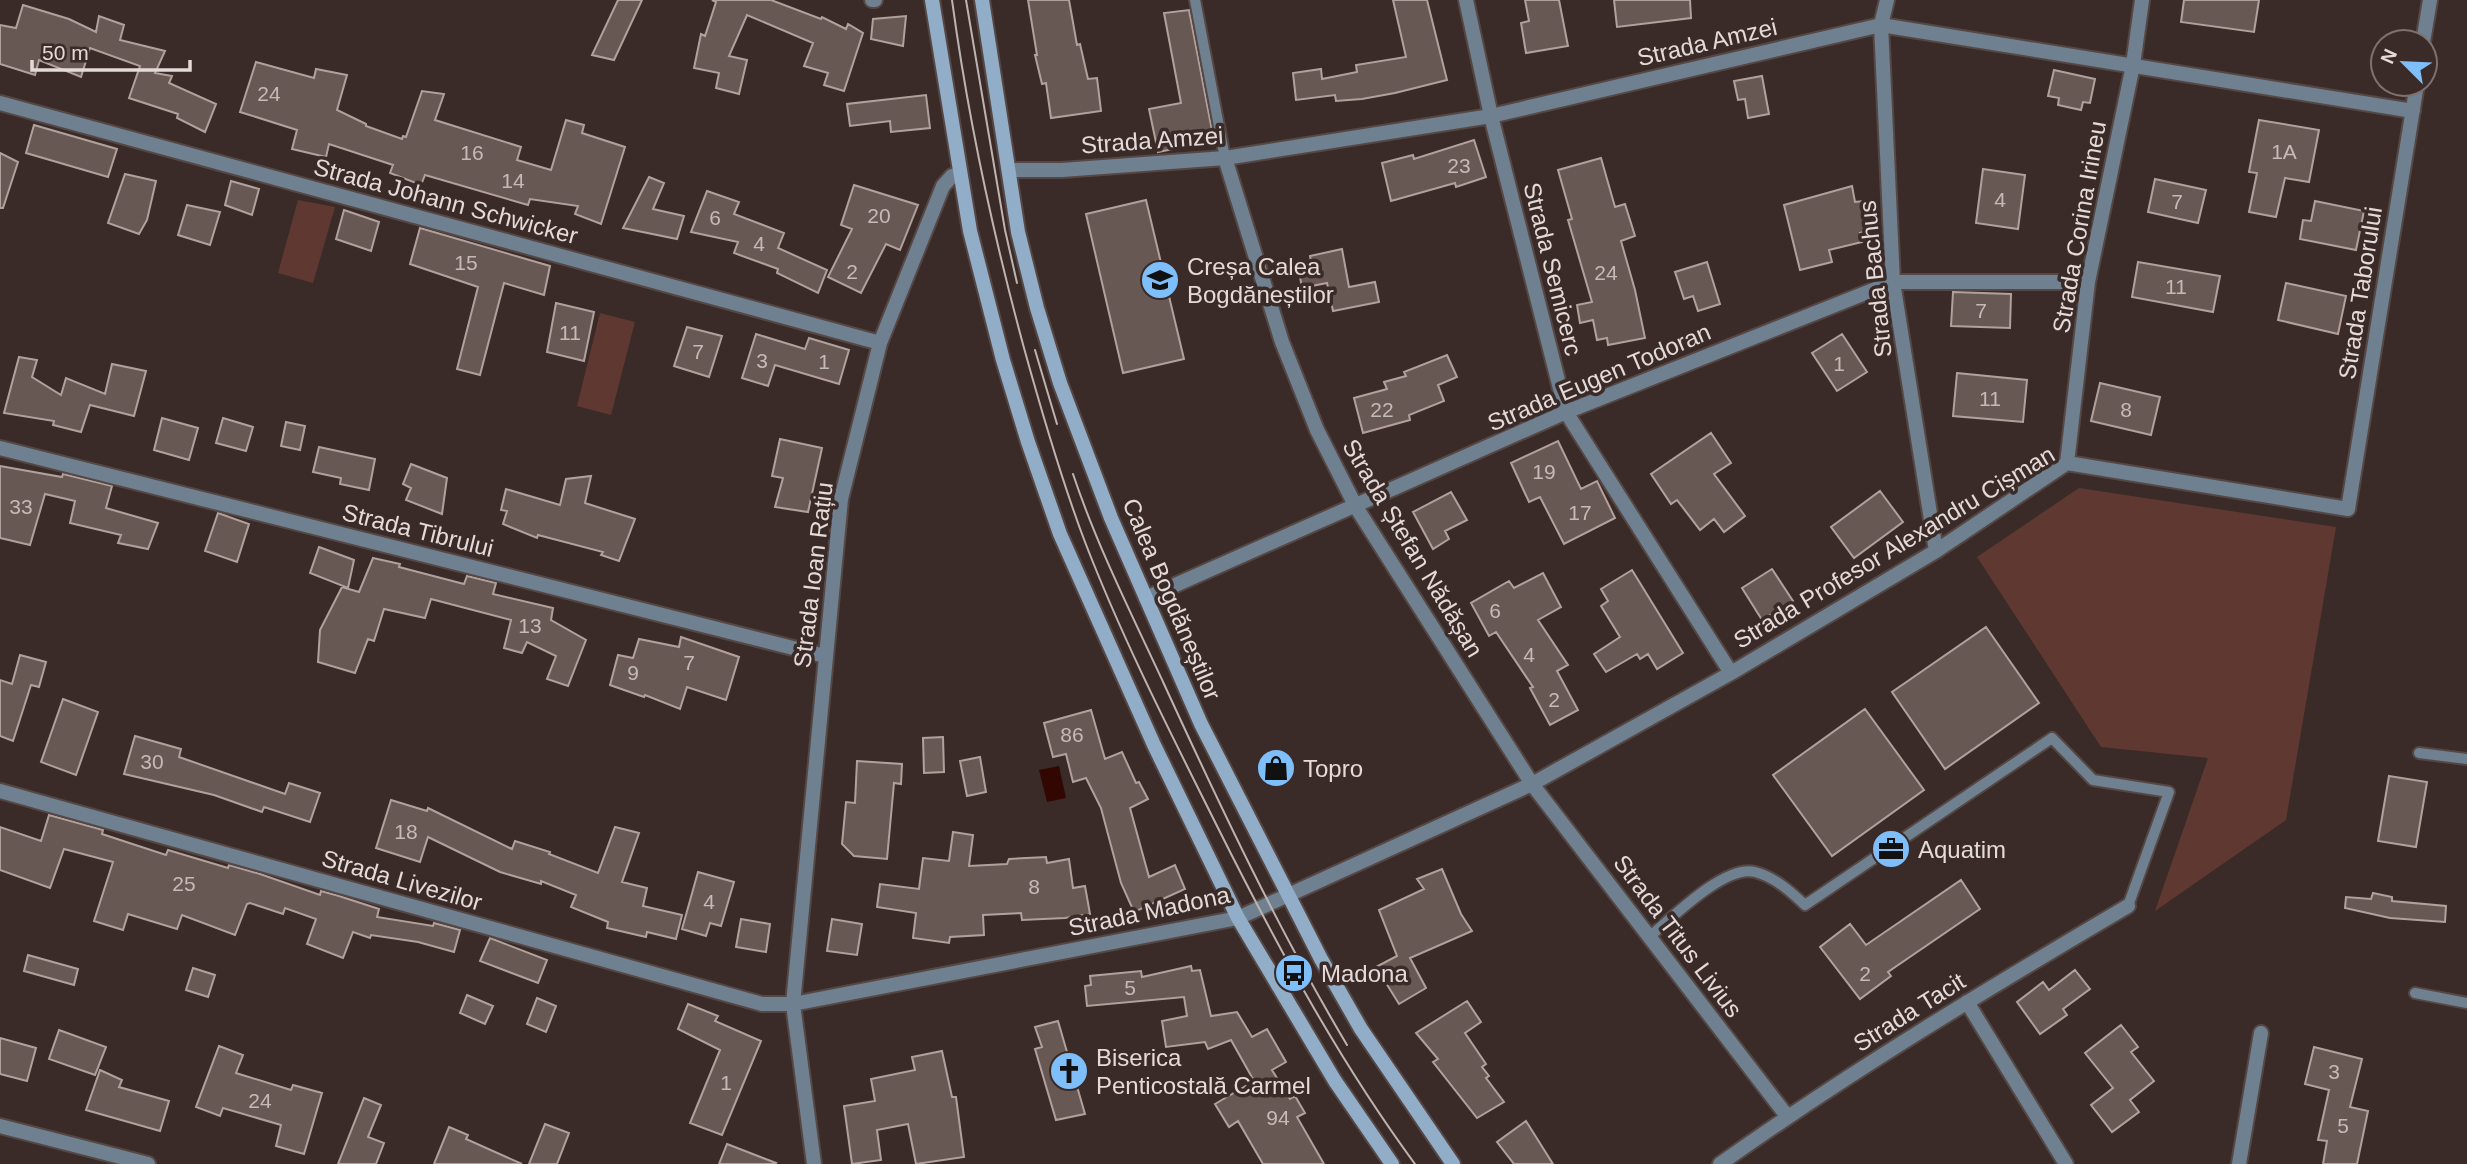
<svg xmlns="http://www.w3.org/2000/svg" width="2467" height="1164" viewBox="0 0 2467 1164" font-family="Arial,sans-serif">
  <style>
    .green { fill: #5f3931 }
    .water { fill: #320702 }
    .building { fill: #685854; stroke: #b2a09d; stroke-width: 2 }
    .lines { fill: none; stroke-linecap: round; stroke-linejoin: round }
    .lane-casing { stroke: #554744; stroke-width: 14 }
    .street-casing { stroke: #554744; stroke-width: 18 }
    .secondary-casing { stroke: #554744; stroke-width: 18 }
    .lane { stroke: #6f8090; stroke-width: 10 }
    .street { stroke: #6f8090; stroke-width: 14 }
    .secondary { stroke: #92adc7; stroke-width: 14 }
    .tram { stroke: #beb3b0; stroke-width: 2 }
    .labels { text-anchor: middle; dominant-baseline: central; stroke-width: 7; stroke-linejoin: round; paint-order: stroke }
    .number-label { font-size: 21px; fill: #c5bab7 }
    .street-label { font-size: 24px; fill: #e4dad8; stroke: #3a2b28 }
    .poi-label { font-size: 24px; fill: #e4dad8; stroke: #3a2b28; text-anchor: start }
  </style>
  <rect width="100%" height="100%" fill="#3a2b28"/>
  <path class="green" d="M298,200L335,207L313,283L278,273Z
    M600,313L635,322L611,415L577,406Z
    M2079,488L2336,527L2286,820L2155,911L2208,758L2101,747L1977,557Z"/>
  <path class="water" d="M1059,766L1066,798L1047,802L1039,770Z"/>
  <path class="building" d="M618,0H642L614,60L592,55Z
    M712,0H771L821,19L822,17L846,29L848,24L863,33L844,91L824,85L828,73L804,66L813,43L747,15L729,56L747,60L739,94L716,88L719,73L694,68L701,34L705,36L716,2Z
    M1028,0H1069L1077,45L1080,44L1088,79L1097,78L1101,111L1051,118L1046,83L1042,84L1035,55H1037Z
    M1393,0H1427L1447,80L1395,93L1362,99L1336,101L1335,95L1296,100L1293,73L1321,69L1322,79L1357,72L1356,65L1406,57Z
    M1525,0H1559L1568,46L1526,53L1521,23L1529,21Z
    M1614,0H1690L1691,18L1617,27Z
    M2184,0H2259L2254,32L2181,22Z
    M23,5L69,19L96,32L99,16L124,25L120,40L165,51L155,73L172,76L169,83L216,104L205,132L177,118L178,114L129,98L140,66L90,48L81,77L39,60L35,75L0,64V25L16,28Z
    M1189,10L1214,141L1158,152L1149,109L1181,103L1164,13Z
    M906,16L903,46L871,39L873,19Z
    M256,62L314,78L316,69L347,75L337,110L366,124V126L402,139L403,136L406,137L422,91L444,94L435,120L521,147L517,160L551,170L566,120L584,125L582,133L625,147L601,224L575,214L578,206L530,199L528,205L425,175L421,185L390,173L393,165L329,144L326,157L292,149L297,130L240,112Z
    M2054,70L2095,79L2090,103L2083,102L2081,110L2058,105L2059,98L2048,96Z
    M1762,76L1769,114L1748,118L1745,99L1738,100L1734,81Z
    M926,95L930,128L891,132L890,121L850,126L847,104Z
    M2259,120L2319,130L2309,182L2285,178L2276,217L2249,212L2257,173L2249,172Z
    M34,125L117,149L108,177L26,153Z
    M1474,140L1486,177L1456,187L1455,183L1391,201L1382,163L1413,155L1414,159Z
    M0,153L18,162L3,208H0Z
    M1601,158L1615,207L1625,204L1635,236L1621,241L1635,290L1645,338L1608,345L1607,338L1597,340L1593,320L1580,323L1577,305L1592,302L1568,220L1572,219L1558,170Z
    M1983,169L2025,175L2018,229L1976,223Z
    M125,174L156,181L147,220L139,234L108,223Z
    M649,177L664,183L653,209L684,216L677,239L623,228Z
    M2155,179L2206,190L2198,223L2148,212Z
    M231,181L259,189L252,215L225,205Z
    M854,185L918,205L900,250L886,244L861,293L828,277L852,229L841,225Z
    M1852,186L1855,202L1863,201L1870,230L1860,233L1862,242L1829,250L1832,262L1800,270L1784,205Z
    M707,191L739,202L734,214L784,233L778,248L827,270L818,293L777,273L778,269L734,253L738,242L691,232Z
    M1146,200L1184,359L1123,373L1086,214Z
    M2315,201L2364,211L2356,250L2300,239L2303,220L2311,221Z
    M187,205L220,212L210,245L178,235Z
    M344,210L379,222L371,251L336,239Z
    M420,228L550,266L544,295L504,283L480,375L457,369L478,287L410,264Z
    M1342,249L1349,287L1375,282L1379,302L1333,311L1327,283L1302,288L1299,271L1312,268L1310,256Z
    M1707,262L1720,304L1698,311L1693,296L1684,299L1675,272Z
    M2138,262L2220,276L2213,312L2132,297Z
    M2286,283L2346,296L2338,334L2278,320Z
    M1953,292L2011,294L2010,328L1951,326Z
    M556,303L594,312L584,361L547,352Z
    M687,327L722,336L709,377L674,366Z
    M756,334L805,349L809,338L849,350L839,384L775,365L768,386L742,378Z
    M1842,334L1867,372L1837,391L1812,353Z
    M1447,355L1457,377L1438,385L1444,401L1409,415L1410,420L1363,433L1354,398L1387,389L1384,382L1406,376L1404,372Z
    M19,357L37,360L32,377L61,395L66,378L105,394L112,364L146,371L134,416L90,405L81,432L53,425L54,421L4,413Z
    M1957,373L2027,380L2023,422L1953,416Z
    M2100,383L2160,397L2151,435L2091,421Z
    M162,418L198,428L189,460L154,450Z
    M223,418L253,427L246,451L216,443Z
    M286,422L305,426L300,450L281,446Z
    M1711,433L1731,463L1714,474L1745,516L1724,532L1714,519L1700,530L1677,500L1671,504L1651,474Z
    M780,439L822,448L808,512L775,507L783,478L772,476Z
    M1558,441L1581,489L1597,481L1615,518L1564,544L1540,497L1529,502L1511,463Z
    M319,447L375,459L369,490L340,484L341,478L313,472Z
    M411,464L447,478L442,514L406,500L411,488L403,484Z
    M0,466L62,477L63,474L112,486L106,508L158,523L148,549L118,543L121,535L70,523L75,501L45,494L30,545L0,538Z
    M591,476L585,503L635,519L619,561L601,555L603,552L538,535L537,538L503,524L507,511L501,510L506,489L560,505L566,479Z
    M1880,491L1903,522L1854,558L1831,527Z
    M1451,492L1467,520L1445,531L1449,539L1433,549L1413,512Z
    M218,513L249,524L237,562L205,551Z
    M319,547L354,560L348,588L310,573Z
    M373,558L400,564L399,567L464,584L467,576L496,583L493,594L553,608L551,620L586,640L568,686L547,679L556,656L527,642L522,653L504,648L511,620L431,599L425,618L384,609L374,641L368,639L355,673L318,662L320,630L342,587L359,592Z
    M1772,569L1793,601L1762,620L1742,588Z
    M1632,570L1683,653L1657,669L1648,654L1640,659L1637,654L1606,672L1594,654L1620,637L1601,606L1608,601L1601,589Z
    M1543,573L1561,607L1538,620L1568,665L1557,671L1578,710L1550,725L1530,688L1533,687L1496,632L1489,636L1471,603L1509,581L1514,588Z
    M1986,627L2039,703L1945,769L1892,692Z
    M681,637L739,657L726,700L687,687L680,709L645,695L644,697L610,685L618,655L633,658L639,639L679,647Z
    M20,655L46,662L39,687L31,685L13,741L0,736V680L12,684Z
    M63,699L98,712L76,775L41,762Z
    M1865,709L1924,790L1832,856L1773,775Z
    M1091,710L1105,759L1122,752L1136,783L1139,782L1148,799L1130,808L1149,877L1175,865L1185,889L1134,912L1121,883L1101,808L1086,778L1073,782L1066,754L1053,757L1044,723Z
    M135,736L181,749L179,757L285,794L289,783L320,793L310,822L264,807L262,812L214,795L124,774Z
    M943,737L944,772L924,773L923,738Z
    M980,757L986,792L967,796L960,761Z
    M857,761L902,764L901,784L894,783L887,859L854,856L842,844L846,802L855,803Z
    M2389,776L2427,782L2416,847L2378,841Z
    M391,800L427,811L428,808L512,849L515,841L550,852L549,854L598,873L615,827L639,833L622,882L647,888L643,906L682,915L676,939L647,932L646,937L607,928L608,922L571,907L576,895L541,881V884L500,872L428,837L420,862L376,848Z
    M49,815L103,830L102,834L166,855L168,850L228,868L229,865L260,874L320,895L321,891L339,896L379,909L377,917L433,926L434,923L460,930L454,952L418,942L371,935L370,938L353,932L343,958L307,944L316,919L285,908L283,914L250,903L247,904L235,935L182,915L177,929L128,914L123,930L94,921L113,862L64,849L50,888L0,870V827L41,841Z
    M953,832L973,835L969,866L1007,864L1009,859L1046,857L1047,863L1069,859L1073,888L1085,886L1090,914L1065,918L1022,920L1021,913L983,915L984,935L950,937L949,943L913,938L916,913L877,907L880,884L919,889L923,858L949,861Z
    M1442,869L1461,914L1472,931L1410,958L1426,988L1399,1004L1376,967L1397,956L1379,910L1424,889L1417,879Z
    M698,872L734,882L721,926L710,923L706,936L682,929Z
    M1961,880L1980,909L1888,972L1891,976L1860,999L1820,947L1850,924L1866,945Z
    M2373,893L2392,897V901L2446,906L2445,922L2390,918L2345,908L2346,897L2371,899Z
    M741,919L770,924L766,952L736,947Z
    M832,919L862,924L857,955L827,951Z
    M490,938L547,960L538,983L480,961Z
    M28,955L78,969L74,985L24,971Z
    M1191,966L1192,971L1200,970L1211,1016L1237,1012L1252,1037L1267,1029L1286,1062L1272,1070L1290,1099L1295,1096L1305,1113L1297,1117L1324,1164H1263L1238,1121L1229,1127L1215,1104L1254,1081L1231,1040L1208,1049L1205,1042L1166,1047L1162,1021L1187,1016L1184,997L1087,1006L1085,986L1091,985L1090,976L1141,971L1142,977Z
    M193,968L215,975L208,997L186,990Z
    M2075,970L2090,989L2063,1009L2067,1015L2040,1034L2017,1002L2043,982L2049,990Z
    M467,995L493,1006L485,1024L460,1013Z
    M537,998L556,1006L546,1032L527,1024Z
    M1467,1001L1481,1022L1465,1033L1486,1064L1482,1067L1489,1076L1486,1078L1504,1102L1477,1118L1433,1062L1438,1059L1416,1033Z
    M688,1004L718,1016L715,1021L761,1041L722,1135L690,1123L720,1050L678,1029Z
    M1058,1021L1085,1114L1056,1120L1035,1049L1042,1047L1035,1027Z
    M2121,1025L2138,1047L2131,1052L2154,1081L2130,1100L2139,1112L2112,1132L2091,1105L2113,1088L2085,1053Z
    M59,1030L106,1047L95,1075L49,1059Z
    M0,1038L36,1048L27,1081L0,1074Z
    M219,1046L243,1055L236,1073L291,1090L293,1085L322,1093L304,1154L276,1146L281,1125L223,1108L220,1116L196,1107Z
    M2314,1047L2362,1059L2350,1107L2368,1111L2357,1164H2323L2327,1141L2318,1140L2329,1090L2305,1084Z
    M942,1051L952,1097H956L964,1157L916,1164L908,1124L877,1130L881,1160L852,1164L844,1106L875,1101L871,1079L915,1070L912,1057Z
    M100,1070L122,1080L119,1087L169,1101L160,1131L86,1110Z
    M364,1098L381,1105L368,1137L384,1143L376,1164H338Z
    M1526,1121L1553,1164H1514L1497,1142Z
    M545,1124L569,1133L557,1164H529Z
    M449,1127L468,1135L466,1139L522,1164H434Z
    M727,1144L776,1163L775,1164H719Z"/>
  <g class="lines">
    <defs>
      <path id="lane" d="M1195,0L1225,158
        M2419,753L2467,759
        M1649,937C1672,918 1725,864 1755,872C1775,877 1791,892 1805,905L2052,738L2093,780L2169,792L2128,906
        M2415,993L2467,1003"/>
      <path id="street" d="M872,0H875
        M1466,0L1491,116L1566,412L1731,673
        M1887,0L1881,25L1893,282L1936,551
        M2423,42L2430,0
        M0,103L880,343
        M1225,158L1282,342L1317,430L1356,507L1532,784L1787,1116
        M1009,170H1062L1225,158L1491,116L1881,25L2413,111
        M0,448L825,656
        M2067,463L2088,282L2133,65L2142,0
        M1146,598L1566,412L1893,282H2088
        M0,791L762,1004H793L1238,918L1532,784L1731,673L1936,551L2067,463L2348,509L2417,84
        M1967,1002L2066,1164
        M0,1126L148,1164
        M814,1164L793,1004L841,499L880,343L943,186L952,176L959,174
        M1720,1164C1851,1071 1989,988 2128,906
        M2239,1164L2261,1033"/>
      <path id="secondary" d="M932,0L970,231L1003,360L1028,442L1060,534L1154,745L1238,918L1335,1081L1392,1164
        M982,0L1018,232L1037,308L1060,383L1111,518L1201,724L1321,959L1361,1029L1453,1164"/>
    </defs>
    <use href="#lane" class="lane-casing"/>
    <use href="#street" class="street-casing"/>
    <use href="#secondary" class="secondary-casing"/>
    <use href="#lane" class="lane"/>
    <use href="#street" class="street"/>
    <use href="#secondary" class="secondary"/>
    <path class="tram" d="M952,0C968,118 993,234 1024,348C1042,413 1061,479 1085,542C1122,638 1170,732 1216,824C1275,942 1337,1058 1415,1164
      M966,0L1005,230L1017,283
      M1035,350L1057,424
      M1073,474C1097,546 1132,615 1164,684C1220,806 1278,929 1347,1045"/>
  </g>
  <defs>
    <symbol id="school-disc" viewBox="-11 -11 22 22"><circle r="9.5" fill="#7ebef9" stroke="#3a2b28"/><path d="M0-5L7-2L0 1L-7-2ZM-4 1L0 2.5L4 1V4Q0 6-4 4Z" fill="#111"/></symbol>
    <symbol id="shop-disc" viewBox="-11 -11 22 22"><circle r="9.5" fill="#7ebef9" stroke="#3a2b28"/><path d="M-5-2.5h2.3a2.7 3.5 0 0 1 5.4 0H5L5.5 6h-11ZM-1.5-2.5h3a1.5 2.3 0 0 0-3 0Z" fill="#111"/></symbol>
    <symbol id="office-disc" viewBox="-11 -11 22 22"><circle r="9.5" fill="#7ebef9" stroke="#3a2b28"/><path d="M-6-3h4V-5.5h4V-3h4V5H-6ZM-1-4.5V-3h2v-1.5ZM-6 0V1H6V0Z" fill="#111"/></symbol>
    <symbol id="bus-disc" viewBox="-11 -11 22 22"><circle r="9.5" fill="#7ebef9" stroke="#3a2b28"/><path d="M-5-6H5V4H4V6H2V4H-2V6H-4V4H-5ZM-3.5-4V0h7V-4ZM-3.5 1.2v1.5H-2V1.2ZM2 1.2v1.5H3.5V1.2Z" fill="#111"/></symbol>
    <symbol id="church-disc" viewBox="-11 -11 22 22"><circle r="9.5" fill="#7ebef9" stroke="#3a2b28"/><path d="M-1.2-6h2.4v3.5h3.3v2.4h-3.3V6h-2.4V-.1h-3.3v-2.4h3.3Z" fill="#111"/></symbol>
  </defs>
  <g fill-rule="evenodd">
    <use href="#school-disc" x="1138" y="258" width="44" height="44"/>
    <use href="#shop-disc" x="1254" y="746" width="44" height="44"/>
    <use href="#office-disc" x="1869" y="827" width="44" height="44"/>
    <use href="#bus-disc" x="1272" y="951" width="44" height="44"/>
    <use href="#church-disc" x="1047" y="1049" width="44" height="44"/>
  </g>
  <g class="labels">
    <g class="number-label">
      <text x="269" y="93">24</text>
      <text x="2284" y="151">1A</text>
      <text x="472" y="152">16</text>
      <text x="1459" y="165">23</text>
      <text x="513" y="180">14</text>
      <text x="2000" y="199">4</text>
      <text x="2177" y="201">7</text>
      <text x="879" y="215">20</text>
      <text x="715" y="217">6</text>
      <text x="759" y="243">4</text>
      <text x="466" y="262">15</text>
      <text x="852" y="271">2</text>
      <text x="1606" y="272">24</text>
      <text x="2176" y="286">11</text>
      <text x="1981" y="310">7</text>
      <text x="570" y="332">11</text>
      <text x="698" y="351">7</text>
      <text x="762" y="360">3</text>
      <text x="824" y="361">1</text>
      <text x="1839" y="363">1</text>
      <text x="1990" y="398">11</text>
      <text x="1382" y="409">22</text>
      <text x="2126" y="409">8</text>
      <text x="1544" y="471">19</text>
      <text x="21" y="506">33</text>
      <text x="1580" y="512">17</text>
      <text x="1495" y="610">6</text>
      <text x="530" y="625">13</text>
      <text x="1529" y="654">4</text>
      <text x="689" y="662">7</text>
      <text x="633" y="672">9</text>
      <text x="1554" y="699">2</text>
      <text x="1072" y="734">86</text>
      <text x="152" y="761">30</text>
      <text x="406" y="831">18</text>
      <text x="184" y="883">25</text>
      <text x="1034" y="886">8</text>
      <text x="709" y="901">4</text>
      <text x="1865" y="973">2</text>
      <text x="1130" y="987">5</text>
      <text x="2334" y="1071">3</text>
      <text x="726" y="1082">1</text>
      <text x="260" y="1100">24</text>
      <text x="1278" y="1117">94</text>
      <text x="2343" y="1125">5</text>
    </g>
    <g class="street-label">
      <text transform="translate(1707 42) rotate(-13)">Strada Amzei</text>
      <text transform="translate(1152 140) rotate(-4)">Strada Amzei</text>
      <text transform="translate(446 201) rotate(15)">Strada Johann Schwicker</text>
      <text transform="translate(2079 227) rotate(-80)">Strada Corina Irineu</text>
      <text transform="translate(1553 269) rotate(76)">Strada Semicerc</text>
      <text transform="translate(1875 279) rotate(-96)">Strada Bachus</text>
      <text transform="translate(2360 293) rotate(-81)">Strada Taborului</text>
      <text transform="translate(1599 377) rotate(-23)">Strada Eugen Todoran</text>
      <text transform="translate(418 530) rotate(14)">Strada Tibrului</text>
      <text transform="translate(1894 547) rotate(-31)">Strada Profesor Alexandru Cișman</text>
      <text transform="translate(1413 548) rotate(59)">Strada Ștefan Nădășan</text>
      <text transform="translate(813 575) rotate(-83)">Strada Ioan Rațiu</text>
      <text transform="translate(1172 599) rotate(67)">Calea Bogdăneștilor</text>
      <text transform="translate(402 880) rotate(16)">Strada Livezilor</text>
      <text transform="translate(1149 911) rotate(-12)">Strada Madona</text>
      <text transform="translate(1678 936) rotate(53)">Strada Titus Livius</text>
      <text transform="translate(1909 1012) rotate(-32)">Strada Tacit</text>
    </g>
    <g class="poi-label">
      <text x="1187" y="266">Creșa Calea<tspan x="1187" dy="28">Bogdăneștilor</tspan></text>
      <text x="1303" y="768">Topro</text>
      <text x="1918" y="849">Aquatim</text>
      <text x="1321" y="973">Madona</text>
      <text x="1096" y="1057">Biserica<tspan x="1096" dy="28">Penticostală Carmel</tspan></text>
    </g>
  </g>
  <g transform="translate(2404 63) rotate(294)"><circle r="33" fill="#3a2b28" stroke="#7e716e" stroke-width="2"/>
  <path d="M0-5L12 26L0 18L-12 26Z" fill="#7ebef9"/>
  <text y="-10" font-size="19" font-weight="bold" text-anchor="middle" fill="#e4dad8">N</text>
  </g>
  <path d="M32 60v10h158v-10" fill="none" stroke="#e4dad8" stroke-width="3.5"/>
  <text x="42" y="60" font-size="21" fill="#e4dad8" stroke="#3a2b28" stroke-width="5" paint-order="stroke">50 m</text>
</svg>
